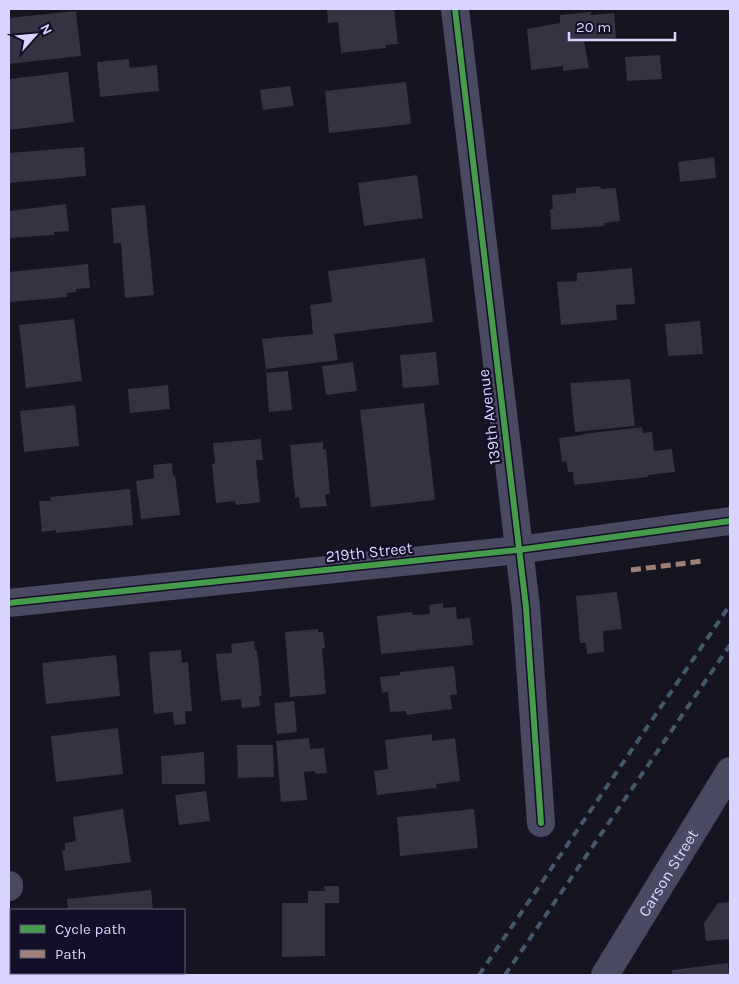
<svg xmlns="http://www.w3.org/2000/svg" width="739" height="984" viewBox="0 0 739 984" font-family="Karla,sans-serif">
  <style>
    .building { fill: #343243 }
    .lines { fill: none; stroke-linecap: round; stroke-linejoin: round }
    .street { stroke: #4a4962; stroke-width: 28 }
    .rail { stroke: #43596b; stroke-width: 4; stroke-dasharray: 8 6; stroke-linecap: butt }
    .quiet { stroke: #9e8076; stroke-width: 5; stroke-dasharray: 10 5; stroke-linecap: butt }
    .cycleway-casing { stroke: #130f26; stroke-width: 9 }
    .cycleway { stroke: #469c4c; stroke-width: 6 }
    .labels { text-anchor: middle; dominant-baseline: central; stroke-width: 4.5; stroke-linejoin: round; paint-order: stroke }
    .street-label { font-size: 16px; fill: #d9d4ff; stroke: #130f26 }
  </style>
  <rect width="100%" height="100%" fill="#161421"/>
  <path class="building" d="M327,9H394L398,44L386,45V48L341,53L338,22L328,23Z
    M76,11L81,56L9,64V18Z
    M591,12V15L614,13L616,38L584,41L589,68L563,71V66L531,70L527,29L560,23V15Z
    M660,55L662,79L627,81L625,57Z
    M129,59L130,68L157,65L159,91L100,97L97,62Z
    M68,72L74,122L9,130V79Z
    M406,82L411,124L329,133L325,91Z
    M290,86L294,106L263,110L260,90Z
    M84,147L86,176L9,183V153Z
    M714,157L716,178L680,182L678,162Z
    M417,175L423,218L364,226L358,183Z
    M600,186L601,189L616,188L620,221L604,223L605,226L551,230L550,209H553L552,195L576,193V188Z
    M66,204L69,231L54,232V235L9,238V211Z
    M145,205L154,295L125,298L121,243H114L111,208Z
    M425,258L433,322L334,334L338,360L266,369L262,339L313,334L310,305L332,302L328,271Z
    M88,264L90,288L76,289V292L67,293V297L10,302L9,272Z
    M632,268L635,304L616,305L617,320L561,325L557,282L577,281V273Z
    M74,319L82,381L26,388L19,325Z
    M700,321L703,354L668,356L665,324Z
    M436,352L439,385L403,388L400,355Z
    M353,362L357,391L326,395L322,366Z
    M288,371L292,410L269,412L266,373Z
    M630,379L635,426L575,432L570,383Z
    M168,385L170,409L130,413L128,389Z
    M424,403L435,500L371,507L360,410Z
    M75,405L79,446L24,452L20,411Z
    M642,427L643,433L652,432L654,451L672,449L675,472L648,475V477L574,485L573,472H568L566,461L562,462L559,438L583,435V434Z
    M261,439L263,460H256L260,502L236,505L235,501L216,503L212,464L215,463L213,443Z
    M323,442V450L326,449L330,494H325L327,506L300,508L299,497L295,498L290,445Z
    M172,463L173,476L175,475L180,515L141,519L136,481L154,478L153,465Z
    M130,489L133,525L56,533V530L42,532L39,501H51L50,497Z
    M617,592L622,629L603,631L604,652L587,654L586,643H580L576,596Z
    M443,603V608L456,607L457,619L470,618L473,645L381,654L377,616L412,612L413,615L430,614L429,605Z
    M318,629V632H323L325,648L322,649L326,694L290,697L285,632Z
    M254,641L255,650H257L262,696H259L260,706L242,708L241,699L221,701L216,654L232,653L231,644Z
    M181,650L182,663L188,662L192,711H185L186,724L174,725L173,712L154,714L149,652Z
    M116,655L120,696L46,704L42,663Z
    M454,666L457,694L450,695L452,709L406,715V711L390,712L388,692L382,693L380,677L400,675V672Z
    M294,701L297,732L277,734L274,703Z
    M118,728L123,774L56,782L51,736Z
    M432,734V741L455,738L460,781L436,784L437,788L377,795L374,771L388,769L385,740Z
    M309,738L310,749L324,748L327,773L315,774V771L304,772L307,800L281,802L276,741Z
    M237,745H273L274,777L238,778Z
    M204,752L205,784H162L161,756Z
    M206,791L210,821L179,825L175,795Z
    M123,809L131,862L65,871L62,850H65V843L76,841L73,817Z
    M474,809L478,848L400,856L397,817Z
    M324,886H339V903H325V956L282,957V903H308V891H325Z
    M151,890L153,910H68L67,899Z
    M730,902V939L706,941L704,923L718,903Z
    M728,963L729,975H672V970Z
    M71,973H145V975H71Z"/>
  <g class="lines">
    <g class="street">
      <path d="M455,9L526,607L541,823"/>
      <path d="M9,603L518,550L730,521"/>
      <path d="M9,885V887"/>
      <path id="s1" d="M605,975L730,771"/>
    </g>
    <path class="rail" d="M479,975L730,605
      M505,975L730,645"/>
    <path class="quiet" d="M631,570L703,561"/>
    <defs>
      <path id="cycleway" d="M455,9L526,607L541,823
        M9,603L518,550L730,521"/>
    </defs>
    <use href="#cycleway" class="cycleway-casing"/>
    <use href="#cycleway" class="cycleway"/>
  </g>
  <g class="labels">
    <g class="street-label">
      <text transform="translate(489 417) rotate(-97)">139th Avenue</text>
      <text transform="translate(369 552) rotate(-6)">219th Street</text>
      <text stroke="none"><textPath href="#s1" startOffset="120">Carson Street</textPath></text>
    </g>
  </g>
  <rect width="739" height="984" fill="none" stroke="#d9d4ff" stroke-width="20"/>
  <rect x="10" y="909" width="175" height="65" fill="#130f26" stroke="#625e7d"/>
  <rect x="20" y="925" width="25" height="8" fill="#469c4c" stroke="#625e7d"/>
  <text x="55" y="934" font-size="15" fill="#d9d4ff">Cycle path</text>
  <rect x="20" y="950" width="25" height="8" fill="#9e8076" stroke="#625e7d"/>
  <text x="55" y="959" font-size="15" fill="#d9d4ff">Path</text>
  <g transform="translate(35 35) rotate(63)" stroke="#130f26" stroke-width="4" paint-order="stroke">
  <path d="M0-4L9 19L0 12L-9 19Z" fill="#d9d4ff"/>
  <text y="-8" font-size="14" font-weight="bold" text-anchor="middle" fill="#d9d4ff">N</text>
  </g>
  <path d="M569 32v8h106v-8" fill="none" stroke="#d9d4ff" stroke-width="2.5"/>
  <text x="576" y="32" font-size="15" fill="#d9d4ff" stroke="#130f26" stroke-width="4" paint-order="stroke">20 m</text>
</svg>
